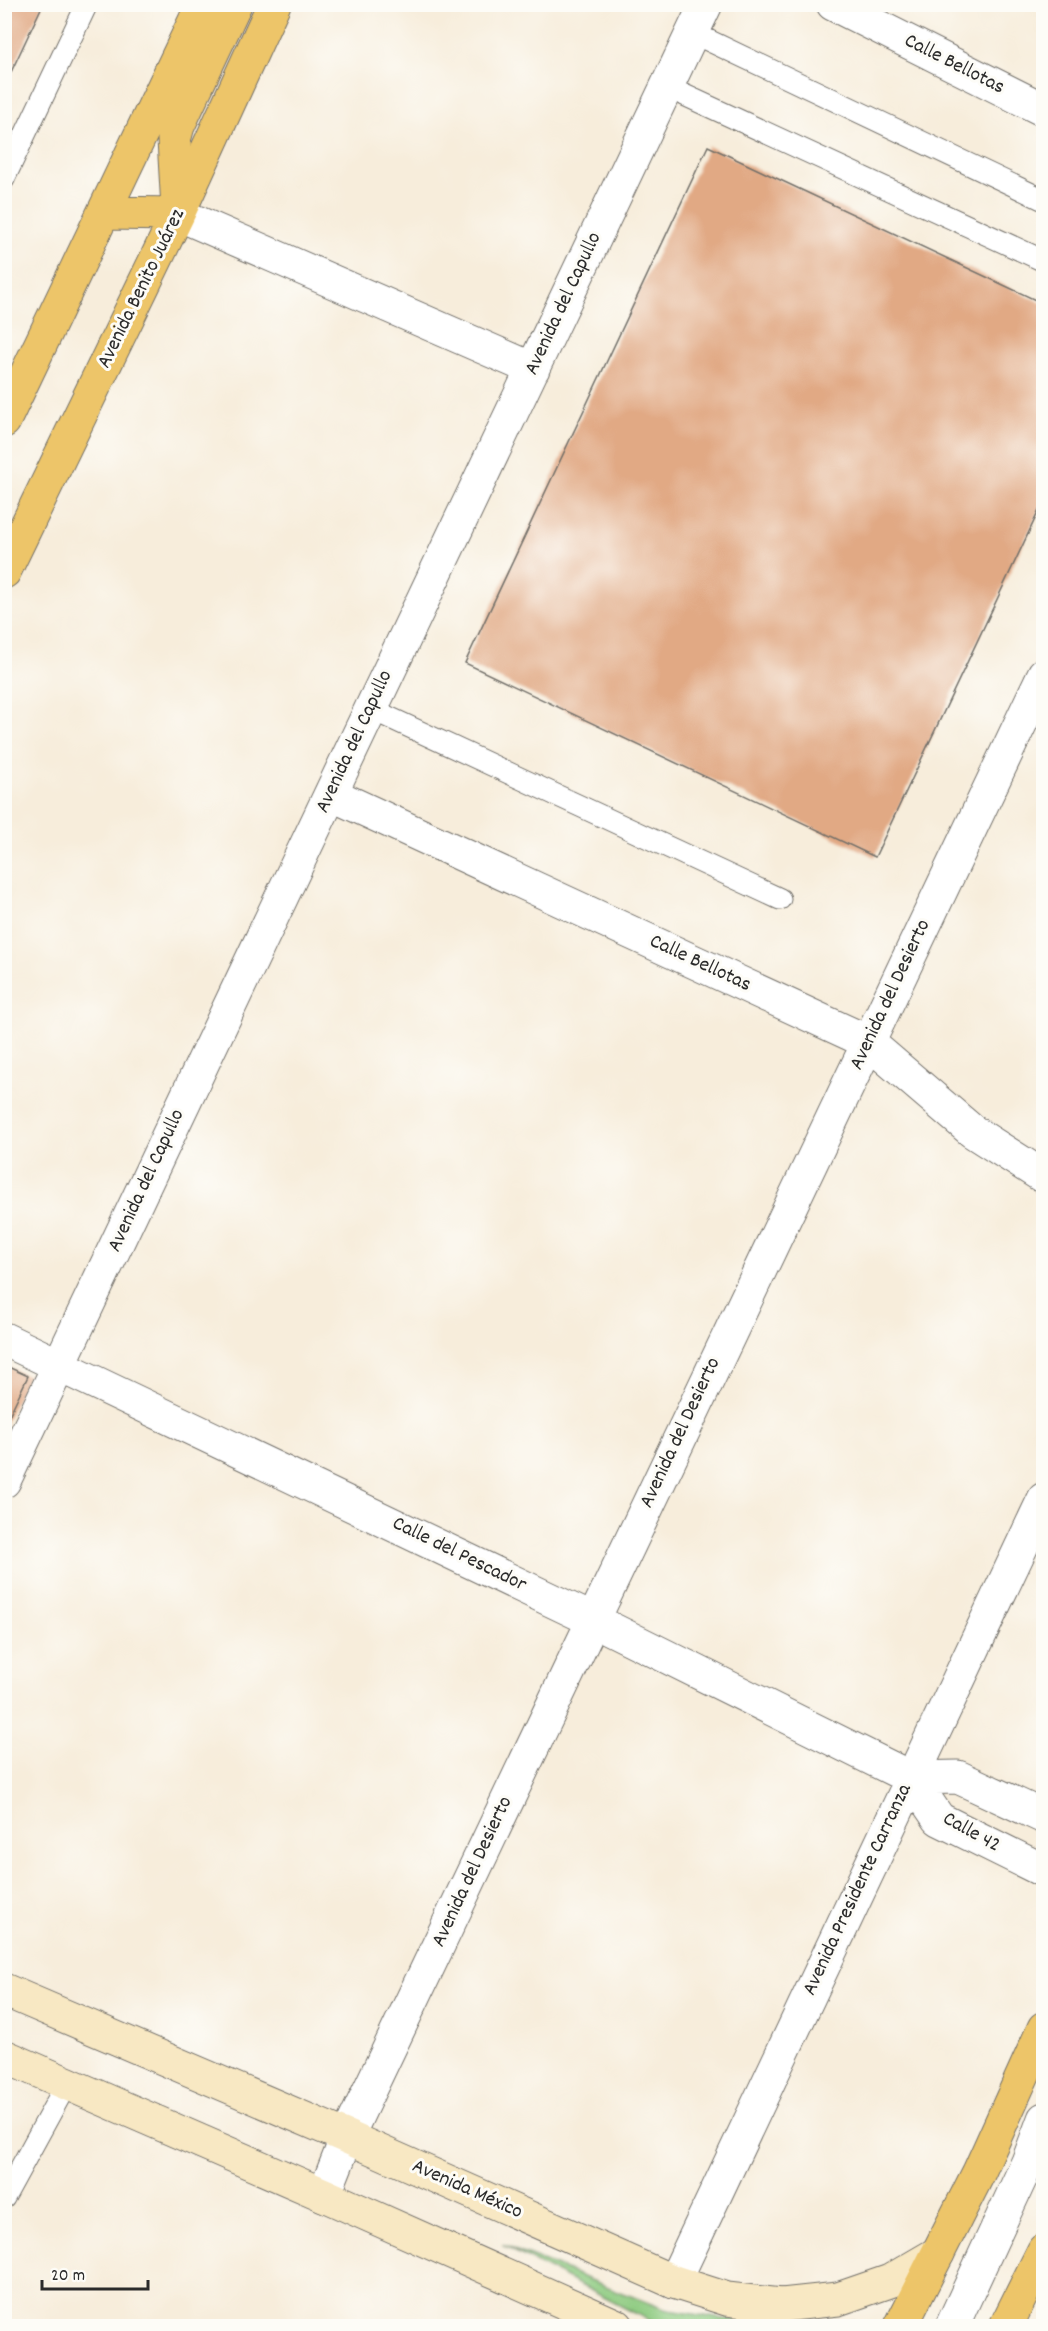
<svg xmlns="http://www.w3.org/2000/svg" width="1048" height="2331" viewBox="0 0 1048 2331" font-family="Dekko,sans-serif">
  <style>
    .green { fill: #8dca80; stroke: #5c7a56; stroke-width: 1.5 }
    .building { fill: #e1a984 }
    .lines { fill: none; stroke-linecap: round; stroke-linejoin: round }
    .lane-casing { stroke: #726f69; stroke-width: 23 }
    .street-casing { stroke: #726f69; stroke-width: 35 }
    .secondary-casing { stroke: #726f69; stroke-width: 35 }
    .primary-casing { stroke: #726f69; stroke-width: 35 }
    .lane { stroke: #fff; stroke-width: 21 }
    .street { stroke: #fff; stroke-width: 33 }
    .secondary { stroke: #f8e8c3; stroke-width: 33 }
    .primary { stroke: #edc569; stroke-width: 33 }
    .labels { text-anchor: middle; dominant-baseline: central; stroke-width: 6; stroke-linejoin: round; paint-order: stroke }
    .street-label { font-size: 21px; fill: #2b2b2b; stroke: #fdfcf7 }
  </style>
  <rect width="100%" height="100%" fill="#fdfcf7"/>
  <filter id="ink" filterUnits="userSpaceOnUse"><feTurbulence type="fractalNoise" baseFrequency=".0167" numOctaves="2"/><feDisplacementMap in="SourceGraphic" scale="12" xChannelSelector="R" yChannelSelector="G"/><feConvolveMatrix kernelMatrix="1 2 1 2 8 2 1 2 1" color-interpolation-filters="sRGB"/></filter>
  <filter id="wash" filterUnits="userSpaceOnUse"><feTurbulence type="fractalNoise" baseFrequency=".008" numOctaves="4" result="noise"/><feDisplacementMap in="SourceGraphic" scale="24" xChannelSelector="R" yChannelSelector="G"/><feGaussianBlur stdDeviation="1.35" result="paint"/><feColorMatrix in="noise" values="0 0 0 0 0 0 0 0 0 0 0 0 0 0 0 0 0 1.4 0 .05"/><feComposite in="paint" operator="in"/></filter>
  <g filter="url(#wash)">
    <rect width="100%" height="100%" fill="#f7eddb"/>
    <path class="green" d="M502,2245L664,2309L734,2321H854L851,2326H660Z"/>
    <g id="blocks">
      <path class="building" d="M4,4H43L4,87Z
        M708,146L1044,304V500L875,857L465,663Z
        M4,1365L28,1376L4,1426Z"/>
    </g>
  </g>
  <g filter="url(#ink)">
    <use href="#blocks" fill-opacity="0" stroke="#726f69" stroke-width="1.5"/>
    <g class="lines">
      <defs>
        <path id="lane" d="M693,33L1044,200
          M667,87L1044,261
          M4,179L87,4
          M371,709L780,899
          M4,2198L67,2083"/>
        <path id="street" d="M833,4L1044,110
          M178,214L533,369
          M331,794L868,1042L972,1131L1044,1177
          M4,1339L593,1620L911,1778L958,1777L1044,1817
          M4,1481L706,4
          M911,1778L939,1819L1044,1871
          M324,2195L347,2137L1044,674
          M674,2282L1044,1499
          M952,2326L1028,2162L1044,2119"/>
        <path id="secondary" d="M4,1990L347,2137L674,2282L727,2299L782,2305L838,2299L890,2281L938,2253
          M4,2056L324,2195L617,2326"/>
        <path id="primary" d="M178,208L174,140L178,126L235,4
          M104,213L178,214
          M4,421L203,4
          M4,572L178,214L274,4
          M901,2326L979,2172L1044,2028
          M1006,2326L1044,2250"/>
      </defs>
      <use href="#lane" class="lane-casing"/>
      <use href="#street" class="street-casing"/>
      <use href="#secondary" class="secondary-casing"/>
      <use href="#primary" class="primary-casing"/>
      <use href="#lane" class="lane"/>
      <use href="#street" class="street"/>
      <use href="#secondary" class="secondary"/>
      <use href="#primary" class="primary"/>
    </g>
  </g>
  <g class="labels">
    <g class="street-label">
      <text transform="translate(954 65) rotate(27)">Calle Bellotas</text>
      <text transform="translate(142 289) rotate(-64)">Avenida Benito Juárez</text>
      <text transform="translate(564 304) rotate(-65)">Avenida del Capullo</text>
      <text transform="translate(355 742) rotate(-65)">Avenida del Capullo</text>
      <text transform="translate(700 964) rotate(25)">Calle Bellotas</text>
      <text transform="translate(891 995) rotate(-65)">Avenida del Desierto</text>
      <text transform="translate(147 1181) rotate(-65)">Avenida del Capullo</text>
      <text transform="translate(681 1433) rotate(-65)">Avenida del Desierto</text>
      <text transform="translate(459 1555) rotate(26)">Calle del Pescador</text>
      <text transform="translate(971 1833) rotate(29)">Calle 42</text>
      <text transform="translate(473 1872) rotate(-65)">Avenida del Desierto</text>
      <text transform="translate(858 1890) rotate(-65)">Avenida Presidente Carranza</text>
      <text transform="translate(467 2190) rotate(24)">Avenida México</text>
    </g>
  </g>
  <rect width="1048" height="2331" fill="none" stroke="#fdfcf7" stroke-width="24"/>
  <path d="M42 2280v9h106v-9" fill="none" stroke="#2b2b2b" stroke-width="3"/>
  <text x="51" y="2280" font-size="18" fill="#2b2b2b" stroke="#fdfcf7" stroke-width="4.5" paint-order="stroke">20 m</text>
</svg>
